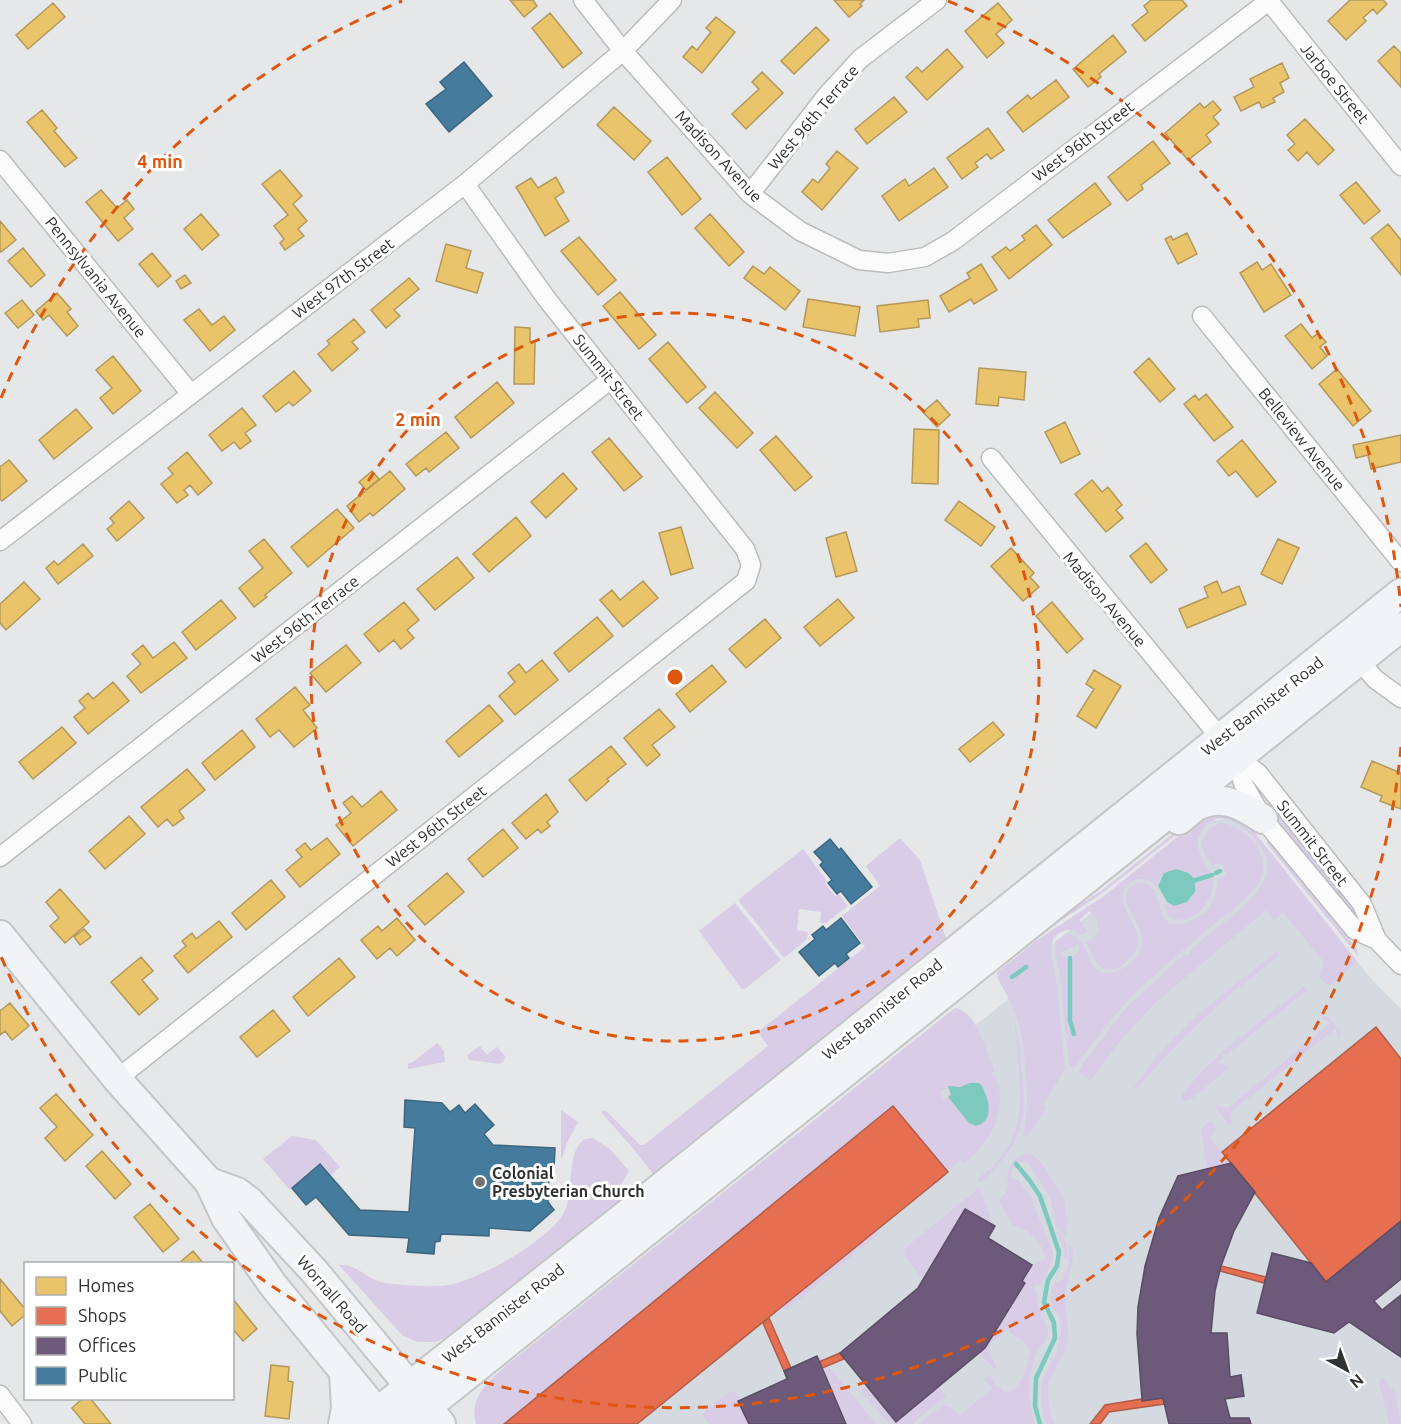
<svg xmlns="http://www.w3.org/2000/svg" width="1401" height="1424" viewBox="0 0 1401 1424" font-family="Ubuntu,sans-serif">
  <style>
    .built { fill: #d4dae0 }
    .green { fill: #d9cce6; fill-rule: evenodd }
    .water { fill: #7cc9bf }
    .homes { fill: #e9c46a; stroke: #b2985a; stroke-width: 1.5 }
    .shops { fill: #e76f51; stroke: #b05d48; stroke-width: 1.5 }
    .offices { fill: #6d597a; stroke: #5b4d65; stroke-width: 1.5 }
    .public { fill: #457b9d; stroke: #3f657d; stroke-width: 1.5 }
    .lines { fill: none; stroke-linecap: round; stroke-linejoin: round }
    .stream { stroke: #7cc9bf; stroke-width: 4.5 }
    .minor-casing { stroke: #babcbe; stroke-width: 21 }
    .primary-casing { stroke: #c4c5c6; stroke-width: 32 }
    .minor { stroke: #fbfbfc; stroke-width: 18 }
    .primary { stroke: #f2f3f7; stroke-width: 28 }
    .ring { fill: none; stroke: #df570e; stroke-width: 3; stroke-dasharray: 10 8 }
    .poi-dot { fill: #6f7173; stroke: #fff; stroke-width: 2 }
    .labels { text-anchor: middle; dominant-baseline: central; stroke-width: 6; stroke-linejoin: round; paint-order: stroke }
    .street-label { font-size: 16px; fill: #303233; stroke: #fff }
    .poi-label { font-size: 16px; font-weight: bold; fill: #303233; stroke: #fff; text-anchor: start }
    .centre { fill: #df570e; stroke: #fff; stroke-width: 3 }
    .ring-label { font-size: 18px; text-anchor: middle; font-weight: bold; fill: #df570e; stroke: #fff; stroke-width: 6; stroke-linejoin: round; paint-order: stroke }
  </style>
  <rect width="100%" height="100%" fill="#e5e7e9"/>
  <path class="built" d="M1226,819L1246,826L1374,982L1401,1009V1424H478L1022,988L1012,976L1129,883L1211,821Z"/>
  <path class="green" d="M1273,806L1355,909L1361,923L1269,809Z
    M1223,812L1251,828L1357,961L1333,984L1327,985L1319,976L1324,962L1283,912L1274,920L1266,910L1155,1003L1120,1041L1090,1081L1078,1072L1082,1065L1125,1009L1185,954L1187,956L1191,953L1189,951C1211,932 1254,903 1265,878C1270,866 1267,854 1259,844C1246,828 1221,805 1203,829C1199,835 1197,840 1198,846C1199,856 1205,863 1210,871L1208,874L1193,878C1185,868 1170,867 1161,877C1158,880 1158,884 1156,887C1152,882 1147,878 1140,879C1135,879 1131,881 1128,884C1110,901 1141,924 1138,944C1136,956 1117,974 1104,969C1095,965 1090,950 1086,942L1094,938L1099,930L1097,923L1099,921L1090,911L1079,920L1087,931L1081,935C1072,926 1061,929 1053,939L1051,954L1057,987L1065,1070L1043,1104L1047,1107L1027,1137L1023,1134C1029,1106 1027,1095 1025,1068C1023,1030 1017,1012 998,979L997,972L1036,941L1104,896L1201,818Z
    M1199,813L1197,818L1100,895L1031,940V936L1101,891Z
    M1221,823C1244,825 1271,853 1261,878C1252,898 1228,912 1212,926C1191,943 1170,961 1150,979C1121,1005 1098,1035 1076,1066L1072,1068L1069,1063L1066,1038L1069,1037L1068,1032H1065L1061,979L1055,950L1056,941L1066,934C1091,933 1085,977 1110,973C1118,972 1124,968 1130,963C1161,940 1125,916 1126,897C1126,886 1142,878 1150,886C1160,895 1158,913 1169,923C1195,929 1221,903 1217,878H1221L1226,874L1222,864L1218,863L1212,866L1206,858L1201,843L1209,828ZM1079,944V951L1072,957V1021L1075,1031L1074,1034L1068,1030L1069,964L1067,959L1060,953Z
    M900,838L920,860L946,938L653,1174L631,1146L601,1112L604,1110L608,1113L640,1145H644L768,1046L758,1032L865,947L842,916L880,886L866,866Z
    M1268,841L1357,949L1358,956L1266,842Z
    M803,849L827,881L825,883L835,896L839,894L848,906L826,923H820L821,912L799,909L797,930L808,932L807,939L784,958L738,900Z
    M1213,878C1217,900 1189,930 1168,916L1164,905C1178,902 1186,909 1195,892V883Z
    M735,903L781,960L745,989H742L699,931Z
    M1276,952L1279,953V956C1227,995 1179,1038 1138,1088L1134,1087L1155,1059L1179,1033L1207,1007Z
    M1304,986L1307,989L1306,991L1226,1055L1224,1053L1221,1055L1223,1058L1218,1062L1230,1067L1190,1100L1186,1101L1182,1100L1181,1096L1200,1073L1227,1048Z
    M955,1008C977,1012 984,1046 992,1065L994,1071L991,1073L993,1076H995C1010,1108 990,1143 965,1163L961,1160L947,1171L893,1106L504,1424H476C467,1393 497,1374 518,1356ZM970,1083H979L982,1086L989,1112L957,1109L948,1097L943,1099L940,1091C950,1087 959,1088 970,1083Z
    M1324,1016L1329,1018L1341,1033L1339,1041L1336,1028L1231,1112L1232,1124L1229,1125L1215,1107L1216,1105L1228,1108L1331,1023L1322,1018Z
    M1014,1020C1020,1037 1020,1053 1021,1071C1022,1078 1024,1086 1024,1094C1027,1130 1008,1160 980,1182L978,1179C1019,1146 1022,1121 1019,1071C1017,1054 1017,1038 1014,1020Z
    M437,1043L444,1051L445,1062L408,1069V1064L413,1062Z
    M480,1046L487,1055L497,1047L505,1056L503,1062L500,1064L469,1060L467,1055Z
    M561,1110L578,1122L567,1143L562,1158H561Z
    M1208,1122H1212L1216,1127L1211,1139L1231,1163L1207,1169L1201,1129Z
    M292,1136L316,1140L340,1167L330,1176L320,1164L290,1190L263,1159Z
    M593,1138L611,1150L629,1171L622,1183L604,1196L607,1195L609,1200L637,1181L639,1185L476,1316L443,1339L435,1342H418L403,1336L339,1265C359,1264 366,1280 385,1283C400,1285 435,1288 449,1285C480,1279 555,1238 566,1208C574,1188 566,1151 585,1139Z
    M1024,1154L1033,1155L1041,1162L1064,1199L1067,1223L1065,1236L1059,1228H1057C1064,1239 1069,1246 1067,1259L1064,1258V1249L1059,1236L1050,1197L1027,1161L1018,1162L1013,1167L1010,1177L1020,1182L1029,1194L1053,1252C1053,1263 1045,1275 1040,1285H1035L1034,1290L1037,1291L1038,1305L1048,1330L1047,1338L1035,1356L1030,1377L1029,1398L1034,1424H919L943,1405L951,1407L959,1416L992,1389L984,1379L990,1375L995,1384L1005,1392L1014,1390L1023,1378L1030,1352L1024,1341L1009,1332L1010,1327C994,1344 982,1339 996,1367L995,1370L980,1353L985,1348L1025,1283L1022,1281L1032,1265L1046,1259L1040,1244L1033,1236L1028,1231L1012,1225L999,1201L1008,1189C1007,1172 1007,1163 1024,1154Z
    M979,1188L994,1226L965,1209L923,1279L905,1257L904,1249Z
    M876,1229L879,1234L860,1249L857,1247L853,1255L786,1310L781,1307Z
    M1069,1245L1073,1248L1072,1266L1065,1292V1310L1068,1328L1066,1349L1048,1383V1400L1051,1416L1055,1424H1046L1041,1402L1042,1380L1057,1352L1061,1328L1060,1317L1052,1307L1051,1297L1053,1284L1064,1279L1062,1277L1068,1267Z
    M821,1357L876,1424H846L818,1359Z
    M1382,1377L1394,1391L1401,1424H1389L1379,1382Z
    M866,1386L896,1422L939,1387L946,1396L912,1424H889L861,1391Z
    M733,1391L739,1397L749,1424H709L702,1414L726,1394Z"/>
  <path class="water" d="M1176,869C1191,873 1196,875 1195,892L1187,902L1174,906L1167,902L1158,886L1164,873Z
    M970,1083H979L982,1086C989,1100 995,1120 976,1126L969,1123L948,1097L951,1095L948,1086L960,1087Z"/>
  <path class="homes" d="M510,0H533L537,6L524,17Z
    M834,0H864L860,4L862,6L849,17Z
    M1151,0H1182L1187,6L1145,41L1132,25L1148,12L1144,6Z
    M1350,0H1383L1387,4L1377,14L1373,9L1363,18L1366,21L1346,40L1328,21Z
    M53,3L65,17L28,49L16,35Z
    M998,3L1012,20L996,34L1004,43L987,58L965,31Z
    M550,13L582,53L563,68L532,28Z
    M716,17L735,32L702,73L683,57L692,46L697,50L711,32L706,28Z
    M816,27L829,40L794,74L781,61Z
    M1113,35L1126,52L1099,74L1101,77L1088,87L1073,69Z
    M1394,46L1401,53V87L1378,61Z
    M947,49L963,67L927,100L906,77L917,67L922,72Z
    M1282,63L1289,78L1280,83L1284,92L1273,98L1275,102L1262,108L1259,102L1241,111L1234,97L1254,87L1250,79Z
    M762,72L783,93L746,129L732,114L759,89L752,82Z
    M1056,80L1069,97L1023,132L1007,112L1028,95L1031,99Z
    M894,97L907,112L867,144L855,129Z
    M1213,101L1221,110L1213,117L1219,124L1206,135L1211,142L1188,160L1165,133L1200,103L1204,108Z
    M614,107L651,141L634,160L597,125Z
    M42,110L57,128L54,131L77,158L65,167L27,122Z
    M1305,119L1334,150L1318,165L1307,152L1298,161L1288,150L1295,144L1287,135Z
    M988,128L1004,150L991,159L987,154L975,163L978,167L962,179L947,158Z
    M1153,141L1170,163L1141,185L1143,189L1127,201L1108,177Z
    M837,151L858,168L822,210L802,192L813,179L818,183L830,168L826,164Z
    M667,157L701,199L682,215L648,172Z
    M934,168L948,187L899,221L882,196L905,179L909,186Z
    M280,170L302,196L293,204L307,221L298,229L304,236L285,250L280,243L284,239L274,226L288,215L262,184Z
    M556,177L564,192L555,198L569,221L545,236L516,187L531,178L538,188Z
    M1356,182L1380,211L1364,224L1340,195Z
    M1095,183L1111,204L1063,238L1048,220Z
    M101,190L117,208L127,200L134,209L124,218L133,229L118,241L86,202Z
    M201,214L219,235L202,250L184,229Z
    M710,214L744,252L729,266L695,228Z
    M0,221L16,240L1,252L0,251Z
    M1388,224L1401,240V275L1371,238Z
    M1036,225L1052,245L1009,279L992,257L1006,247L1010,251L1025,240L1022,236Z
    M1187,233L1197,254L1178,264L1165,239L1171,236L1173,240Z
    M579,237L616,280L598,295L561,251Z
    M446,244L471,251L466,268L483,273L477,293L436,281Z
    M23,248L45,275L31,287L8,261Z
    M152,253L171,276L158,287L139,264Z
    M1257,262L1262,270L1271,264L1291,295L1264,312L1240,273Z
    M981,264L997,290L974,304L971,299L949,312L940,296L970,278L967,273Z
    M753,266L764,274L770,267L800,291L785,310L744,278Z
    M185,275L191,283L181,289L176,281Z
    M409,278L419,289L394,310L400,316L386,328L371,310Z
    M620,292L656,335L639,349L603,306Z
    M57,293L71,309L67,312L78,326L67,336L49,315L43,320L36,311Z
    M808,299L860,307L855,336L803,327Z
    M22,300L34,315L18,328L5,313Z
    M928,300L930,318L918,319L919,327L880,332L877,306Z
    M199,309L212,325L224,316L235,330L210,351L184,320Z
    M354,319L365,332L352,342L358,349L332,371L318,354L330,344L327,341Z
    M1301,324L1312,338L1318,333L1326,342L1320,347L1327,356L1312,369L1285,336Z
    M515,327L530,328V342H535L534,384H514Z
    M668,342L706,387L687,403L649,359Z
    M113,356L141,391L113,414L100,398L112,388L96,370Z
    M1149,358L1175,389L1160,402L1134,372Z
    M979,368L1026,372L1024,400L999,397L998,406L976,404Z
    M1337,369L1371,411L1353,426L1319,384Z
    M294,371L311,391L293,406L289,402L276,412L263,396Z
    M497,382L514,403L471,438L455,417Z
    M715,392L753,433L737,448L699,408Z
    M1206,394L1233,427L1214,441L1184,404L1195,395L1199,400Z
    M937,400L950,415L937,427L923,412Z
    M242,408L256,425L245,433L251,441L240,449L234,442L222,451L209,435Z
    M76,409L92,428L54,459L39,440Z
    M1065,422L1080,454L1061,463L1045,432Z
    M914,429L939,430L938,484L912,483Z
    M446,432L459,448L429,472L426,468L416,476L406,464Z
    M1401,435V462L1371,469L1368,455L1356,458L1353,445Z
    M776,436L812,477L795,491L760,450Z
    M609,438L642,477L624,491L592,452Z
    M1242,440L1276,482L1257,497L1236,471L1229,476L1217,461Z
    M187,452L212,483L198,495L190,485L184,490L188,495L177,503L161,484L173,474L168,468Z
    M9,460L27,481L2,501L0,499V467Z
    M372,471L379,479L366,490L359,482Z
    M390,471L405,489L373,516L370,513L359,522L347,506Z
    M563,473L577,489L546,518L531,502Z
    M1092,480L1102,492L1108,487L1122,505L1116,510L1123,518L1106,532L1075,494Z
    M129,501L144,518L117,541L107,529L114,523L110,518Z
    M959,501L995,527L981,546L945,520Z
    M337,509L354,528L308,567L291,547Z
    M516,517L531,536L489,572L473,554Z
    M681,527L693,568L671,575L659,533Z
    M846,532L857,571L836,577L826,538Z
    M264,539L292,573L265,595L267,597L254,607L239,588L263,568L249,551Z
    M1278,539L1299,548L1282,584L1261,574Z
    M1146,543L1167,570L1151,583L1130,556Z
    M83,544L93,556L58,584L46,568L54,561L58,565Z
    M1011,548L1034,573L1030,577L1039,587L1023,601L991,566Z
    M457,557L474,578L435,610L417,589Z
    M643,581L658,598L623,627L600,600L612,590L620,600Z
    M1217,581L1222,593L1239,586L1246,604L1187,628L1179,609L1208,597L1204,587Z
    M24,582L40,599L6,630L0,623V604Z
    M838,599L854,618L820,646L804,627Z
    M221,600L236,618L196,650L182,632Z
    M404,602L419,620L407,630L414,638L401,649L394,640L379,652L364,634Z
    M1052,602L1083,639L1067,653L1036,616Z
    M597,617L613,636L569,672L554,653Z
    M765,619L781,638L746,668L729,649Z
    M174,642L187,658L141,693L127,676L141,664L132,654L143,645L153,658Z
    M346,645L361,663L326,692L310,673Z
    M542,660L558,680L515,715L499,696L515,682L508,673L519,664L526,673Z
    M712,665L726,682L690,712L676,694Z
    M1094,670L1121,686L1096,728L1077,716L1094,689L1086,684Z
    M113,682L129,701L88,734L74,717L85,708L79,701L88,693L93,699Z
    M295,687L310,705L303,710L317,728L294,747L279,730L270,737L256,719Z
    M489,705L503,721L459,757L446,741Z
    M659,709L675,727L652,745L660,755L647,766L624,738Z
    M993,722L1004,735L970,762L959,749Z
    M62,727L76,743L33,779L19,762Z
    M242,730L255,747L215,780L202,763Z
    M611,746L626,764L607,779L609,781L586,801L569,780Z
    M1372,761L1401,773V809L1380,801L1382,796L1361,787Z
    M187,769L205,790L179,811L184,818L173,826L167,819L158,827L141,807Z
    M381,791L397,810L353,846L336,825L351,813L343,803L352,796L362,807Z
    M546,794L558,812L547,822L550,826L541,833L538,829L526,839L512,823Z
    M129,816L145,834L105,869L89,851Z
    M503,829L518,848L483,877L468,859Z
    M327,838L340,854L300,887L286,870L302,857L296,850L305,843L311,850Z
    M447,873L464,892L425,925L408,906Z
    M271,880L285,897L246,930L232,913Z
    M60,889L89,922L65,943L50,926L59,918L46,902Z
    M397,918L415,940L397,956L390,948L377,959L361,940L378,926L382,931Z
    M219,921L232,937L188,973L174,956L186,946L182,941L192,933L196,939Z
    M84,929L91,937L80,945L74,937Z
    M141,957L153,971L142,980L158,999L139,1015L111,982Z
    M339,958L355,977L308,1016L293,997Z
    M10,1003L29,1026L12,1040L5,1031L0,1035V1011Z
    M273,1010L290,1031L257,1057L240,1037Z
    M56,1094L93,1135L65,1161L45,1138L57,1127L40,1108Z
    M102,1151L131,1184L115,1199L86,1166Z
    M150,1204L179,1239L163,1252L134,1217Z
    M193,1251L204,1264H178Z
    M0,1279L26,1310V1314L12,1326L0,1311Z
    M232,1298L257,1329L243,1341L232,1328Z
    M271,1365L289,1367L288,1381L293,1382L289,1419L265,1416Z
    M83,1398H90L111,1424H85L72,1408Z"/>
  <path class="shops" d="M1376,1027L1401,1059V1221L1326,1282L1222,1152Z
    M893,1106L948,1172L941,1178L637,1424H504Z
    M1221,1266L1266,1277L1264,1283L1220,1271Z
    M769,1318L791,1368L784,1371L763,1323Z
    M840,1353L844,1359L822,1368L819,1362Z
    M1163,1398L1164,1404L1109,1412L1100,1424H1090L1105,1405L1142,1399V1401Z"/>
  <path class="offices" d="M1231,1163L1255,1192L1234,1231L1221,1266L1215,1291L1211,1333H1227L1230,1377L1241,1375L1244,1396L1225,1399L1230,1418H1249L1251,1424H1169L1163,1398L1142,1401V1399L1137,1334L1138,1307L1145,1266L1159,1218L1178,1176Z
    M965,1209L995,1226L988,1238L1032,1265L1022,1281L1025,1283L985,1348L896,1422L840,1353L918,1288Z
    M1401,1221V1279L1374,1301L1382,1310L1401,1295V1357L1349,1322L1334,1333L1257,1313L1272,1253L1311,1263L1326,1282Z
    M817,1356L846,1424H749L738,1401L787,1379L784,1371Z"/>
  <path class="public" d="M464,62L492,96L449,132L426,104L446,89L440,82Z
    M830,839L839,850L841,848L872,887L851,904L841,891L837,894L828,883L832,880L820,865L823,862L814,852Z
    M841,918L860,943L846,954L849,958L838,967L835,963L819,976L799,952L815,939L812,935L823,926L826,930Z
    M405,1100L442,1103L450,1112L459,1105L465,1113L475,1104L494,1125L484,1134L493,1145L555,1148L554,1169H549L548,1202L554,1210L530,1231L489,1228V1236L441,1234L440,1241L435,1242L434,1254L407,1252L409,1238L349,1235L316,1197L306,1205L292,1188L320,1164L360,1210L409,1212L415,1128L404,1127Z"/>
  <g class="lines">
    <path class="stream" d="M1216,873L1220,871
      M1189,882L1212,875
      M1070,958V1021L1074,1034
      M1012,977L1026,967
      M1016,1164L1030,1181L1040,1196L1059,1252L1057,1266L1048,1280L1044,1302L1054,1323L1055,1338L1036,1378L1035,1406L1040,1424"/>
    <defs>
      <path id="minor" d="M583,0L623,51L750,194L800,231L859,260L888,263L925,257L953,241L1270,0
        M1269,1L1401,166
        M0,160L191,394
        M750,194L827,95L860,59L937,0
        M1202,316L1401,562
        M991,458L1236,757L1243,783L1263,819L1355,930L1377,940
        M0,541L465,184L623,51L672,0
        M1352,652L1375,679L1401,698
        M1236,757L1258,773L1362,904L1377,940L1401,965
        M0,857L610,380
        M117,1079L746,581L751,565L745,549L546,298L465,184
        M0,1395L22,1424"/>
      <path id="primary" d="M1179,820C1185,816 1192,808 1199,805C1223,794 1243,806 1263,819
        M0,935L117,1079L209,1182L226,1218L273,1285L387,1424
        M209,1182L237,1192L249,1201L314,1271L441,1424
        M343,1424L346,1409L344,1372
        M362,1424L655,1192L1401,593
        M406,1424L1401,627"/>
    </defs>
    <use href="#minor" class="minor-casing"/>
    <use href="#primary" class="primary-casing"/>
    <use href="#minor" class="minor"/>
    <use href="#primary" class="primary"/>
  </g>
  <g class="ring">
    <circle cx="675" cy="677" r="364"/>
    <path d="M1401 747A729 729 0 0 1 1 956M1 398A729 729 0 0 1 402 1M948 1A729 729 0 0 1 1401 607"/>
  </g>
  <circle class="poi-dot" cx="480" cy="1182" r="6"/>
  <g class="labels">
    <g class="street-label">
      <text transform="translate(1335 83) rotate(51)">Jarboe Street</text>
      <text transform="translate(813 117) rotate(-50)">West 96th Terrace</text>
      <text transform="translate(1083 141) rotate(-37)">West 96th Street</text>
      <text transform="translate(719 156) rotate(47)">Madison Avenue</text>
      <text transform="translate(96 277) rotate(51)">Pennsylvania Avenue</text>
      <text transform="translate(343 278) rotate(-37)">West 97th Street</text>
      <text transform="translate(609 377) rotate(52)">Summit Street</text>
      <text transform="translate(1302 439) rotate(51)">Belleview Avenue</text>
      <text transform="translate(1105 599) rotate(50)">Madison Avenue</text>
      <text transform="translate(305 619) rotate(-38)">West 96th Terrace</text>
      <text transform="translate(1262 706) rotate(-38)">West Bannister Road</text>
      <text transform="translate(436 826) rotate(-38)">West 96th Street</text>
      <text transform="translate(1313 843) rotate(52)">Summit Street</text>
      <text transform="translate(882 1009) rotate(-39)">West Bannister Road</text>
      <text transform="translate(332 1294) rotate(49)">Wornall Road</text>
      <text transform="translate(503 1313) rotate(-38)">West Bannister Road</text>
    </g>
    <g class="poi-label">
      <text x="492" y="1173">Colonial<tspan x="492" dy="18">Presbyterian Church</tspan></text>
    </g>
  </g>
  <circle cx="675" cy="677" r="9" class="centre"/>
  <g class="ring-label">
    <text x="160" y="168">4 min</text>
    <text x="418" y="426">2 min</text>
  </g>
  <rect x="24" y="1262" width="210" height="138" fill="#ffffff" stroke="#acadad" stroke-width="1.5"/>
  <rect x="36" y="1277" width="30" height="18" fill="#e9c46a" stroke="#acadad" stroke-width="1.5"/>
  <text x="78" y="1292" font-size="18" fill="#303233">Homes</text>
  <rect x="36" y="1307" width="30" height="18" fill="#e76f51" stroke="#acadad" stroke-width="1.5"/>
  <text x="78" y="1322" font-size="18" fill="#303233">Shops</text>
  <rect x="36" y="1337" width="30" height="18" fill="#6d597a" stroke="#acadad" stroke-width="1.5"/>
  <text x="78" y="1352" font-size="18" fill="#303233">Offices</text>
  <rect x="36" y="1367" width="30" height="18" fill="#457b9d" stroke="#acadad" stroke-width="1.5"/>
  <text x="78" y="1382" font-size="18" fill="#303233">Public</text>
  <g transform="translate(1347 1370) rotate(139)" stroke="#ffffff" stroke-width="4.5" paint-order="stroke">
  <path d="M0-4.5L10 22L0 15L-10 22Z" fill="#303233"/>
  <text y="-9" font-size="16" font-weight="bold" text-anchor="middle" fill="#303233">N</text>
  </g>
</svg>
